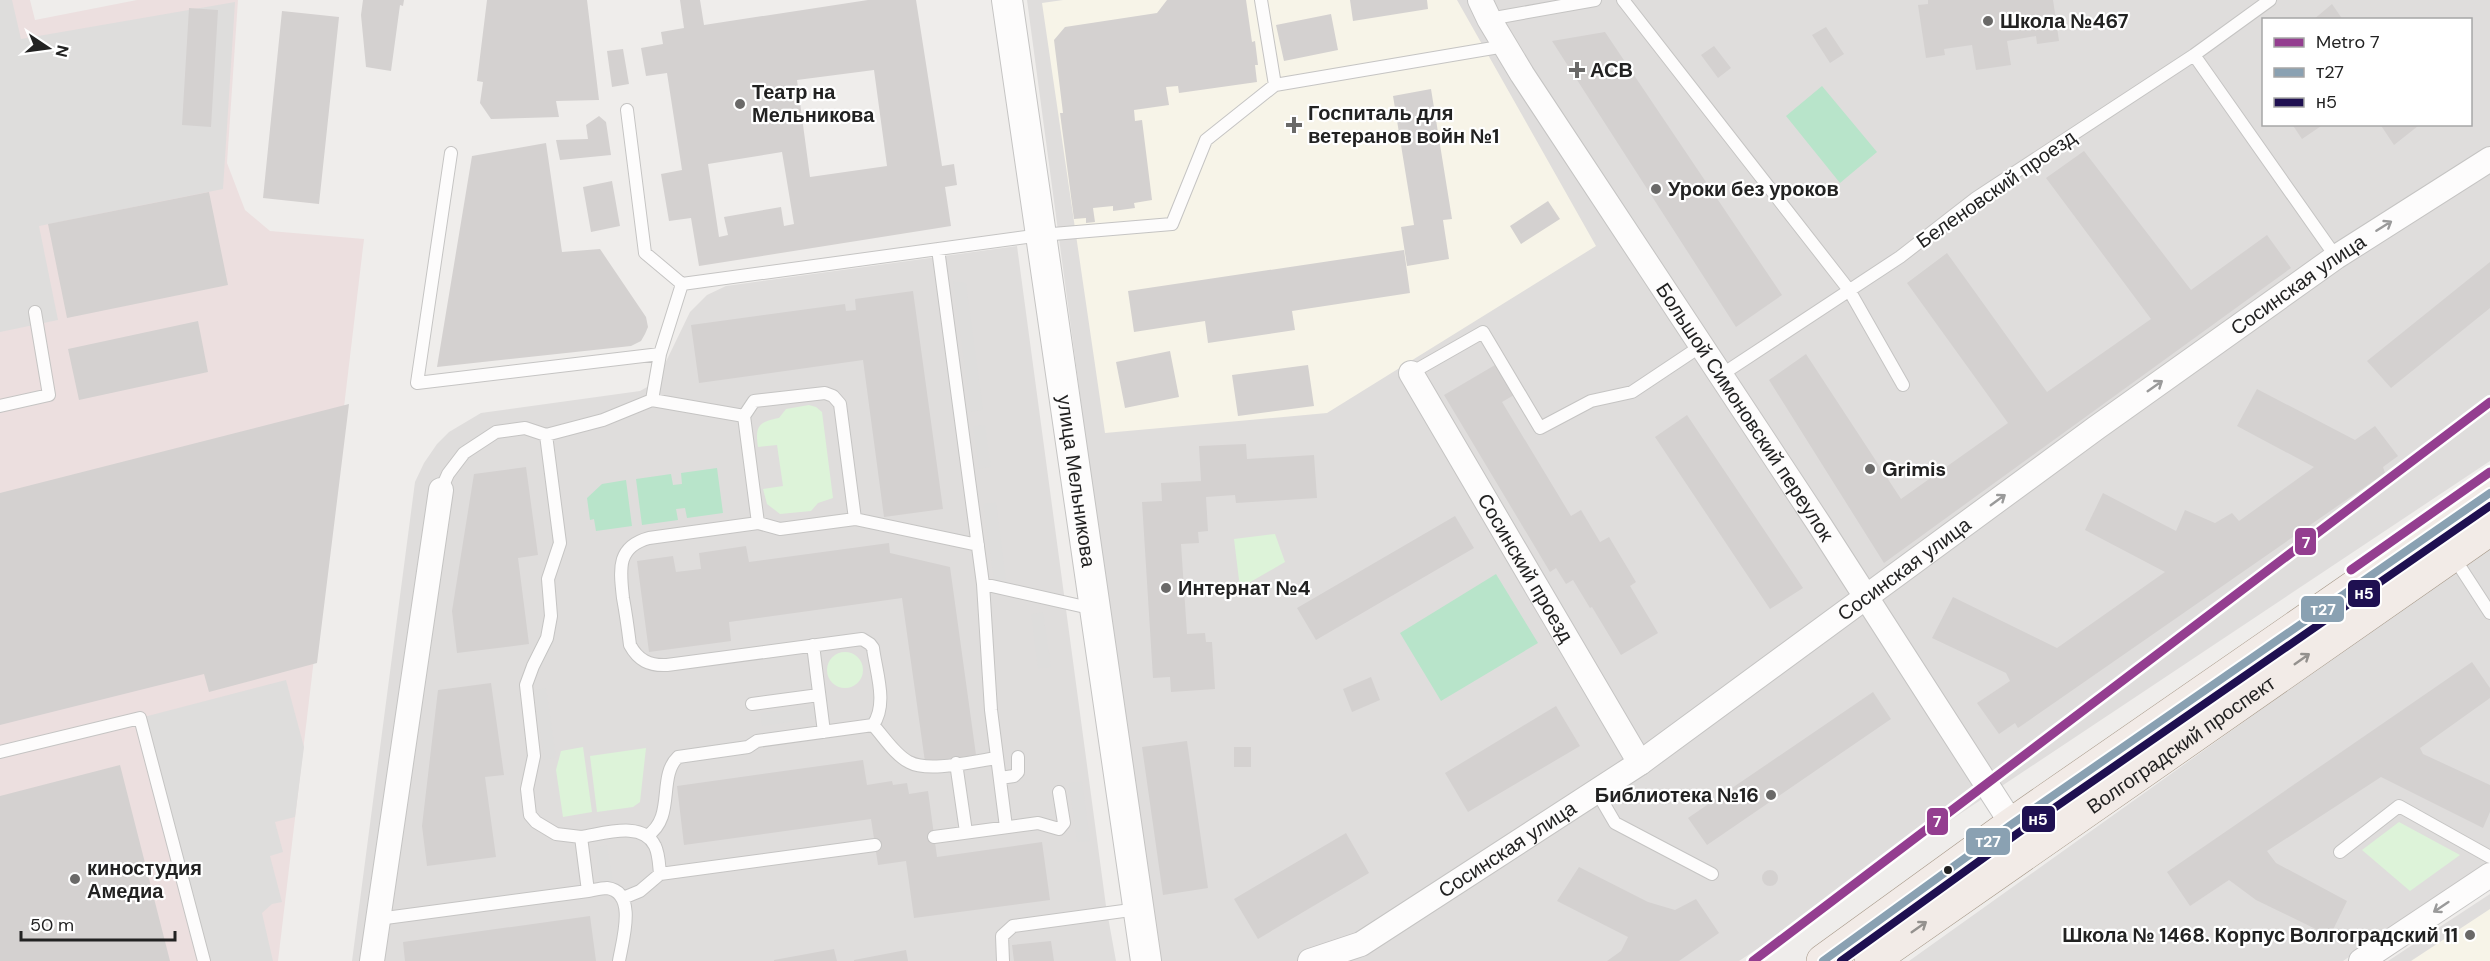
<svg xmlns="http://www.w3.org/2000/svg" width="2490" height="961" viewBox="0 0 2490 961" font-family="'DM Sans',sans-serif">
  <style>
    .residential { fill: #dfdddc; fill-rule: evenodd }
    .commercial { fill: #ecdfdf }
    .education { fill: #f7f4e8 }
    .religious { fill: #dedddc }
    .park { fill: #ddf3d9 }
    .pitch { fill: #b8e4ca }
    .building { fill: #d4d1d0; fill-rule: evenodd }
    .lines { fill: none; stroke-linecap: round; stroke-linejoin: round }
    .service-casing { stroke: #c5c4c3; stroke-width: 14 }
    .minor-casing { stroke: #c5c4c3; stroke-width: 26 }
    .tertiary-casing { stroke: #c5c4c3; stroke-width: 32 }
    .primary-casing { stroke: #a59787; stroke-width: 34 }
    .service { stroke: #fdfcfc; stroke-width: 12 }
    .minor { stroke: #fdfcfc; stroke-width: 24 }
    .tertiary { stroke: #fdfcfc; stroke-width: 30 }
    .primary { stroke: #f2ebe7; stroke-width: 33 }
    .bus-1-casing { stroke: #fff; stroke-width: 12 }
    .bus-2-casing { stroke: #fff; stroke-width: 12 }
    .bus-1 { stroke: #8aa1b2; stroke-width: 8 }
    .bus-2 { stroke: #1f1051; stroke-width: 8 }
    .metro-1-casing { stroke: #fff; stroke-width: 14 }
    .metro-1 { stroke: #943e90; stroke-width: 9 }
    .oneway { stroke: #9a9a9a }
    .oneway2 { stroke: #94918e }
    .poi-dot { fill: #6a6968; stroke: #fff; stroke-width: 2 }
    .bus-dot { fill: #222; stroke: #fff; stroke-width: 2 }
    .labels { text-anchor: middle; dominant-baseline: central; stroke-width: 4.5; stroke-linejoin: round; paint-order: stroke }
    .poi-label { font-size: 20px; font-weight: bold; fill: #222; stroke: #fff; text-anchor: start }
    .street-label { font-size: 20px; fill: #222; stroke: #fff }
    .line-badge { stroke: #fff; stroke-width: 2 }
    .badge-label { font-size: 16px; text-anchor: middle; font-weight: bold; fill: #fff }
  </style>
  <rect width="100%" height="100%" fill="#efedeb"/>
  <path class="residential" d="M1027,0H2490V461L1739,961H1156ZM2264,20H2470V124H2264Z
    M1017,246L1106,906L1116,961H352L415,482L424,463L437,444L449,432L481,413L640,391L649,386L659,376L690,312L707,295L726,286Z
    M2490,546V861L2343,961H1909Z
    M2490,894V961H2388Z"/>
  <path class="commercial" d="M0,0H30L35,20L137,0H238L227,163L245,210L270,231L364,239L278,961H0Z"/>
  <path class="education" d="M1063,0H1457L1596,246L1327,413L1105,433L1042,3Z
    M2490,909V961H2411Z"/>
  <path class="religious" d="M0,0H12L21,39L235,2L223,189L39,226L58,320L0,332Z
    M953,281L966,283L983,410L971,412Z
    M985,425L991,467L979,469L973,426Z
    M996,502L1006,580L994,581L983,504Z
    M1043,612L1051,667L1038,669L1031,614Z
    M286,680L304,747L295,817L275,822L283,852L270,856L282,902L272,904L262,913L273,961H204L140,718Z
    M546,688L556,758L544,760L534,690Z
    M817,706L819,718L762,726L760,713Z
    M1082,781L1090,841L1077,842L1069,783Z
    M607,845L613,882L600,884L595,847Z"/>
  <path class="park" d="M809,405L816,407L822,412L833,498L818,503L811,511L780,514L767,504L763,489L783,486L777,445L758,447C755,426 758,422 779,418L786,409Z
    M1275,534L1285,562L1240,588L1234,539Z
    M827 670a18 18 0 1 1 36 0a18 18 0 1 1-36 0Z
    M583,747L592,812L563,817L556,770L561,751Z
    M646,748L640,802L633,807L597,812L590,756Z
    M2399,822L2460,855L2410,891L2362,850Z"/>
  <path class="pitch" d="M1822,86L1877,152L1840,183L1786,116Z
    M717,468L723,513L687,518L685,508L676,509L678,520L642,525L636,479L671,474L673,485L682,484L681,473Z
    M626,480L632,526L596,531L594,519L590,520L587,498L602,484Z
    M1496,574L1538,643L1441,701L1400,633Z"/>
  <path class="building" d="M363,0H404L403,6L400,5L391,71L366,67L361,15Z
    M487,0H587L599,100L556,101L559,117L491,119L480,103L483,82L477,81Z
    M680,0H700L704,25L868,0H916L942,166L954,164L957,185L945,187L951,226L699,266L691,218L669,221L661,174L682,170L667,73L646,76L641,48L663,44L661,32L684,28ZM874,70L887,166L810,177L797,80ZM782,152L794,224L784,226L781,207L724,217L728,235L719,237L708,164Z
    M1167,0H1246L1252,42L1255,41L1258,65H1255L1257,82L1179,93L1178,86L1166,87L1169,105L1134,110L1135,121L1142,120L1152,200L1134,203L1135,208L1113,211V206L1093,208L1095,222L1086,223V218L1074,219L1060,113H1063L1054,40L1065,27L1157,13Z
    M1350,0H1427L1428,9L1353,21Z
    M1928,0H2053L2059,41L2037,44L2036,36L2007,41L2011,65L1976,70L1972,45L1944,49L1945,55L1926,58L1918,5L1928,4Z
    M2332,4L2343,20H2313Z
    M189,8L218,10L211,127L182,125Z
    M282,11L339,17L319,204L263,198Z
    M1331,14L1338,50L1284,61L1276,25Z
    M1826,27L1844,54L1830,63L1812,35Z
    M1605,32L1782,295L1736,327L1552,41Z
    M1714,46L1731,68L1718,78L1701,55Z
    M623,49L629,84L612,87L607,51Z
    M1431,89L1452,219L1443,220L1449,259L1407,266L1401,227L1414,225L1393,96Z
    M599,116L606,122L611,155L560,160L556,140L588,139L586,125Z
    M2292,124H2324L2302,139Z
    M2380,124H2417L2418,126L2394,145Z
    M546,143L562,252L600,249L646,317L648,327L645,334L641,341L631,346L437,367L472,156Z
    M2084,151L2191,290L2267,235L2291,268L1884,563L1769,380L1806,354L1901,499L2008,423L1907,283L1947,253L2047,392L2151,319L2046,178Z
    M612,181L620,226L591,232L583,187Z
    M209,192L228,285L67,318L48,224Z
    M1548,201L1560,219L1521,244L1510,226Z
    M1404,250L1410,293L1292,311L1295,330L1208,343L1205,321L1134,332L1128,291Z
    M2490,262V308L2391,388L2367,361Z
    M913,291L943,509L884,517L863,360L699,383L691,325L845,304L846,311L856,310L855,299Z
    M198,321L208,372L79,400L68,349Z
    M1170,351L1179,397L1125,408L1116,362Z
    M1308,365L1314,406L1238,416L1232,375Z
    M1495,365L1514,395L1502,402L1571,516L1581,510L1600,542L1609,537L1636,582L1630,586L1658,633L1621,655L1592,607L1590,608L1573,580L1566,584L1556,568L1550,572L1444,395Z
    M2257,389L2355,440L2375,426L2398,456L2383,467L2385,473L2018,728L2015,723L1999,734L1977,703L2010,681L2006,673L1932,638L1953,597L2057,648L2165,572L2085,530L2103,493L2176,531L2185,510L2215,523L2232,513L2239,521L2314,467L2237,426Z
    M349,404L317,663L209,692L204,674L0,725V493Z
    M1687,415L1803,588L1770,609L1655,437Z
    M1246,444L1247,459L1314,455L1317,498L1236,503L1235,495L1206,497L1208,531L1198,532L1199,543L1181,544L1187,634L1205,633L1206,642H1212L1215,689L1171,692L1170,677L1153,678L1142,502L1162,501L1161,483L1201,481L1199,446Z
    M526,467L538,555L518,558L529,644L457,653L452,611L474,474Z
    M1455,516L1474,548L1316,640L1297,608Z
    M889,543L890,553L950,567L976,755L925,762L902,598L729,622L731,641L649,652L637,561L673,556L676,572L701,569L699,553L746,546L749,562Z
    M2472,662L2490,688V698L2420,748L2423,754L2490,785V812L2483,828L2381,777L2267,851L2276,863L2347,901L2330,936L2256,900L2229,880L2190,906L2167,872Z
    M1371,677L1380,700L1352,712L1343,689Z
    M491,683L504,775L485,777L496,857L427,866L422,826L438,690Z
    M1873,692L1891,719L1707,845L1688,818Z
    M1556,706L1580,746L1468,812L1445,773Z
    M1187,741L1208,888L1163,895L1142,747Z
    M1234,747H1251V767H1234Z
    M863,760L867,785L892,781L893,785L907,783L909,794L928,791L937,857L1042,842L1050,900L914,918L906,861L878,865L871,819L684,845L677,786Z
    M120,765L170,961H0V796Z
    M1346,833L1369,873L1258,939L1234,899Z
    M1579,867L1648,902L1675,910L1696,899L1719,933L1679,961H1607L1621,951L1628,937L1557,901Z
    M1762 878a8 8 0 1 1 16 0a8 8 0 1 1-16 0Z
    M590,916L596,961H405L403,942Z
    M1051,941L1054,961H1014L1012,945Z
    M834,949L837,961H774V960Z
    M906,950L908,961H854V960Z"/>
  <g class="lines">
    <defs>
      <path id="service" d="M1261,0L1275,85
        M1623,0L1849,290L1903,385
        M1489,19L1595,0
        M2194,55L2336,257
        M627,110L645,253L682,284
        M451,153L417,383L660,354
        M938,249L983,584L991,710L1006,827
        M1411,373L1483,332L1540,428L1591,401L1632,392L1701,346
        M1721,375L1900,257L1976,198L2194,55L2270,0
        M652,400L660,354L682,284L1041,235L1172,224L1206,140L1275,85L1505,46
        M0,406L49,395L35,312
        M744,416L754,401L825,393L833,396L840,404L855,519L978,545
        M441,490L448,474L464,453L496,432L525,428L546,435L603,420L652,400L744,416L758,523
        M2453,556L2490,613
        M983,584L1094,609
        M813,645L824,732
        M752,704L819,695
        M873,725C884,737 895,755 909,762C929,773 974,761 997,758
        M0,752L140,718L204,961
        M956,763L966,832
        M1000,778L1014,776L1018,772V757
        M1597,792L1615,823L1712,874
        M647,836C676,817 657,777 678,757L748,747L757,741L873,725C888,704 876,672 873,648L870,644L862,639L667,665C649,666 638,660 630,645C628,629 626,614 623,598C620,570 616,547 649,538L758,523L780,529L855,519
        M581,837C603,834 643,820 655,846C659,854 659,865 660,874
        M934,837L1038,823L1059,829L1064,823L1059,792
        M2340,852L2399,806L2490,857
        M588,891C594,890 601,888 607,888C638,892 622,942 619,961
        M623,898L640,891L660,874L875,845
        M378,919L588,891L581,837L556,834L536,822L530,815L527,789L534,756L526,685L533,666L547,638L551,616L548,579L560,543L546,435
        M1003,961L1002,936L1013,926L1138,909"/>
      <g id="minor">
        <path id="s1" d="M1480,0L1489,19L1522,74L1821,527L2012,824"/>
        <path id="s2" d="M1411,373L1640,763"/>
        <path d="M372,961L441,490"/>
        <path id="s3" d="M1310,961L1361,944L1640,763L2096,428L2336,257L2490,159"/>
        <path d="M2361,961L2490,875"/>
      </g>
      <g id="tertiary">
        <path id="s4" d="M1007,0L1146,961"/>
      </g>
      <g id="primary">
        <path d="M1823,961L2012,824L2490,493"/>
        <path id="s5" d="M1871,961L2490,529"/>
      </g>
    </defs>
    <use href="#service" class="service-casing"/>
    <use href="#minor" class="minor-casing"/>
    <use href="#tertiary" class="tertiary-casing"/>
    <use href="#primary" class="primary-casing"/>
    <use href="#service" class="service"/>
    <use href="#minor" class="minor"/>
    <use href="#tertiary" class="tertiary"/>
    <use href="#primary" class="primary"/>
    <defs>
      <path id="bus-1" d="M1823,961L2012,824L2490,493"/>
      <path id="bus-2" d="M1841,961L2018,833L2490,506"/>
    </defs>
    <use href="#bus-1" class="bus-1-casing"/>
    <use href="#bus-2" class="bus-2-casing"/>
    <use href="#bus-1" class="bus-1"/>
    <use href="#bus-2" class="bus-2"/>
    <defs>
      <path id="metro-1" d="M2351,570L2490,472
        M1753,961L2490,402"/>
    </defs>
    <use href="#metro-1" class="metro-1-casing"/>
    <use href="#metro-1" class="metro-1"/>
  </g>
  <defs><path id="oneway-shaft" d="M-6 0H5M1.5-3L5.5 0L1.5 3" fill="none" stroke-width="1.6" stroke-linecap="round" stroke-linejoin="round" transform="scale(1.5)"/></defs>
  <g class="oneway">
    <use href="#oneway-shaft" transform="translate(2384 226) rotate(-32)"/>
    <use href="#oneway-shaft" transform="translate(2155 386) rotate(-35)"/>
    <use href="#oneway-shaft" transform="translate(1998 500) rotate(-36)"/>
    <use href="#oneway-shaft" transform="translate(2441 907) rotate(146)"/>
  </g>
  <g class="oneway2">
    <use href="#oneway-shaft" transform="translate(2302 659) rotate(-35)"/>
    <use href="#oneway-shaft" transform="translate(1919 927) rotate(-35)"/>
  </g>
  <g class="poi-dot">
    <circle cx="1988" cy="21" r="6"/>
    <path d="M1574 61h6v6h6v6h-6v6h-6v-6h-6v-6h6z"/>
    <circle cx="740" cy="104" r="6"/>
    <path d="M1291 116h6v6h6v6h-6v6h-6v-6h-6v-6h6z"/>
    <circle cx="1656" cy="189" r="6"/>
    <circle cx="1870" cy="469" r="6"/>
    <circle cx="1166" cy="588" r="6"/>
    <circle cx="1771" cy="795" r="6"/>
    <circle cx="75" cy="879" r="6"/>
    <circle cx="2470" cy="935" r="6"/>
  </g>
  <circle class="bus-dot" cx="1948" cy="870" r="5"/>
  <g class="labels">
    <g class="poi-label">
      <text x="2000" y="21">Школа №467</text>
      <text x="1590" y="70">АСВ</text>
      <text x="752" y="92">Театр на<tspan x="752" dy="23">Мельникова</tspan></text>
      <text x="1308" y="113">Госпиталь для<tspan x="1308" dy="23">ветеранов войн №1</tspan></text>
      <text x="1668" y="189">Уроки без уроков</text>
      <text x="1882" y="469">Grimis</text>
      <text x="1178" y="588">Интернат №4</text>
      <text x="1759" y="795" text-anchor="end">Библиотека №16</text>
      <text x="87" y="868">киностудия<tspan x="87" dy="23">Амедиа</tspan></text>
      <text x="2458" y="935" text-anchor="end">Школа № 1468. Корпус Волгоградский 11</text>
    </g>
    <g class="street-label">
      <text transform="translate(1996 189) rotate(-35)">Беленовский проезд</text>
      <text stroke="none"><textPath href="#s3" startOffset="1200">Сосинская улица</textPath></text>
      <text stroke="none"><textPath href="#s1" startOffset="490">Большой Симоновский переулок</textPath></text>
      <text stroke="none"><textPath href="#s4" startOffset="486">улица Мельникова</textPath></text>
      <text stroke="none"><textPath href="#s2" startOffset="226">Сосинский проезд</textPath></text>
      <text stroke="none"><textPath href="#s3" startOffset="714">Сосинская улица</textPath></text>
      <text stroke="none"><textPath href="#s5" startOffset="378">Волгоградский проспект</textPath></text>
      <text stroke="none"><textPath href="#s3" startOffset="228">Сосинская улица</textPath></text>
    </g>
  </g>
  <g class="line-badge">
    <rect x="2294" y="527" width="23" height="29" rx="6" fill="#943e90"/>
    <rect x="2347" y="579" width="34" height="29" rx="6" fill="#1f1051"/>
    <rect x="2300" y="595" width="45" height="28" rx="6" fill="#8aa1b2"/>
    <rect x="2021" y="805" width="35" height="28" rx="6" fill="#1f1051"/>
    <rect x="1926" y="807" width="23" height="29" rx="6" fill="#943e90"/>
    <rect x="1965" y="827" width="46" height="29" rx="6" fill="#8aa1b2"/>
  </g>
  <g class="badge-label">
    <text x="2306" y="548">7</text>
    <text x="2364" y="599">н5</text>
    <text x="2323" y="615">т27</text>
    <text x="2038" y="825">н5</text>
    <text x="1937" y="827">7</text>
    <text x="1988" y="847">т27</text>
  </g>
  <rect x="2262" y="18" width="210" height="108" fill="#ffffff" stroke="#a7a7a7" stroke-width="1.5"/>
  <rect x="2274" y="38" width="30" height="9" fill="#943e90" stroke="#a7a7a7" stroke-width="1.5"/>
  <text x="2316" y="48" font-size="18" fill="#222222">Metro 7</text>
  <rect x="2274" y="68" width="30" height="9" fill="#8aa1b2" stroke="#a7a7a7" stroke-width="1.5"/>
  <text x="2316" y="78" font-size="18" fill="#222222">т27</text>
  <rect x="2274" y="98" width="30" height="9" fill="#1f1051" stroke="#a7a7a7" stroke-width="1.5"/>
  <text x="2316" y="108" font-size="18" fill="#222222">н5</text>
  <g transform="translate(48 48) rotate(103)" stroke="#ffffff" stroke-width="4.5" paint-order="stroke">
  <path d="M0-4.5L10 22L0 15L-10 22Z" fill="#222222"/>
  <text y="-9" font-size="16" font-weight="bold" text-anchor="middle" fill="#222222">N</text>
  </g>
  <path d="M21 931v9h154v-9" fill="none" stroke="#222222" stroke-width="3"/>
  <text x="30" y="931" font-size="18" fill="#222222" stroke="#ffffff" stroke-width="4.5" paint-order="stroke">50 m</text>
</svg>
